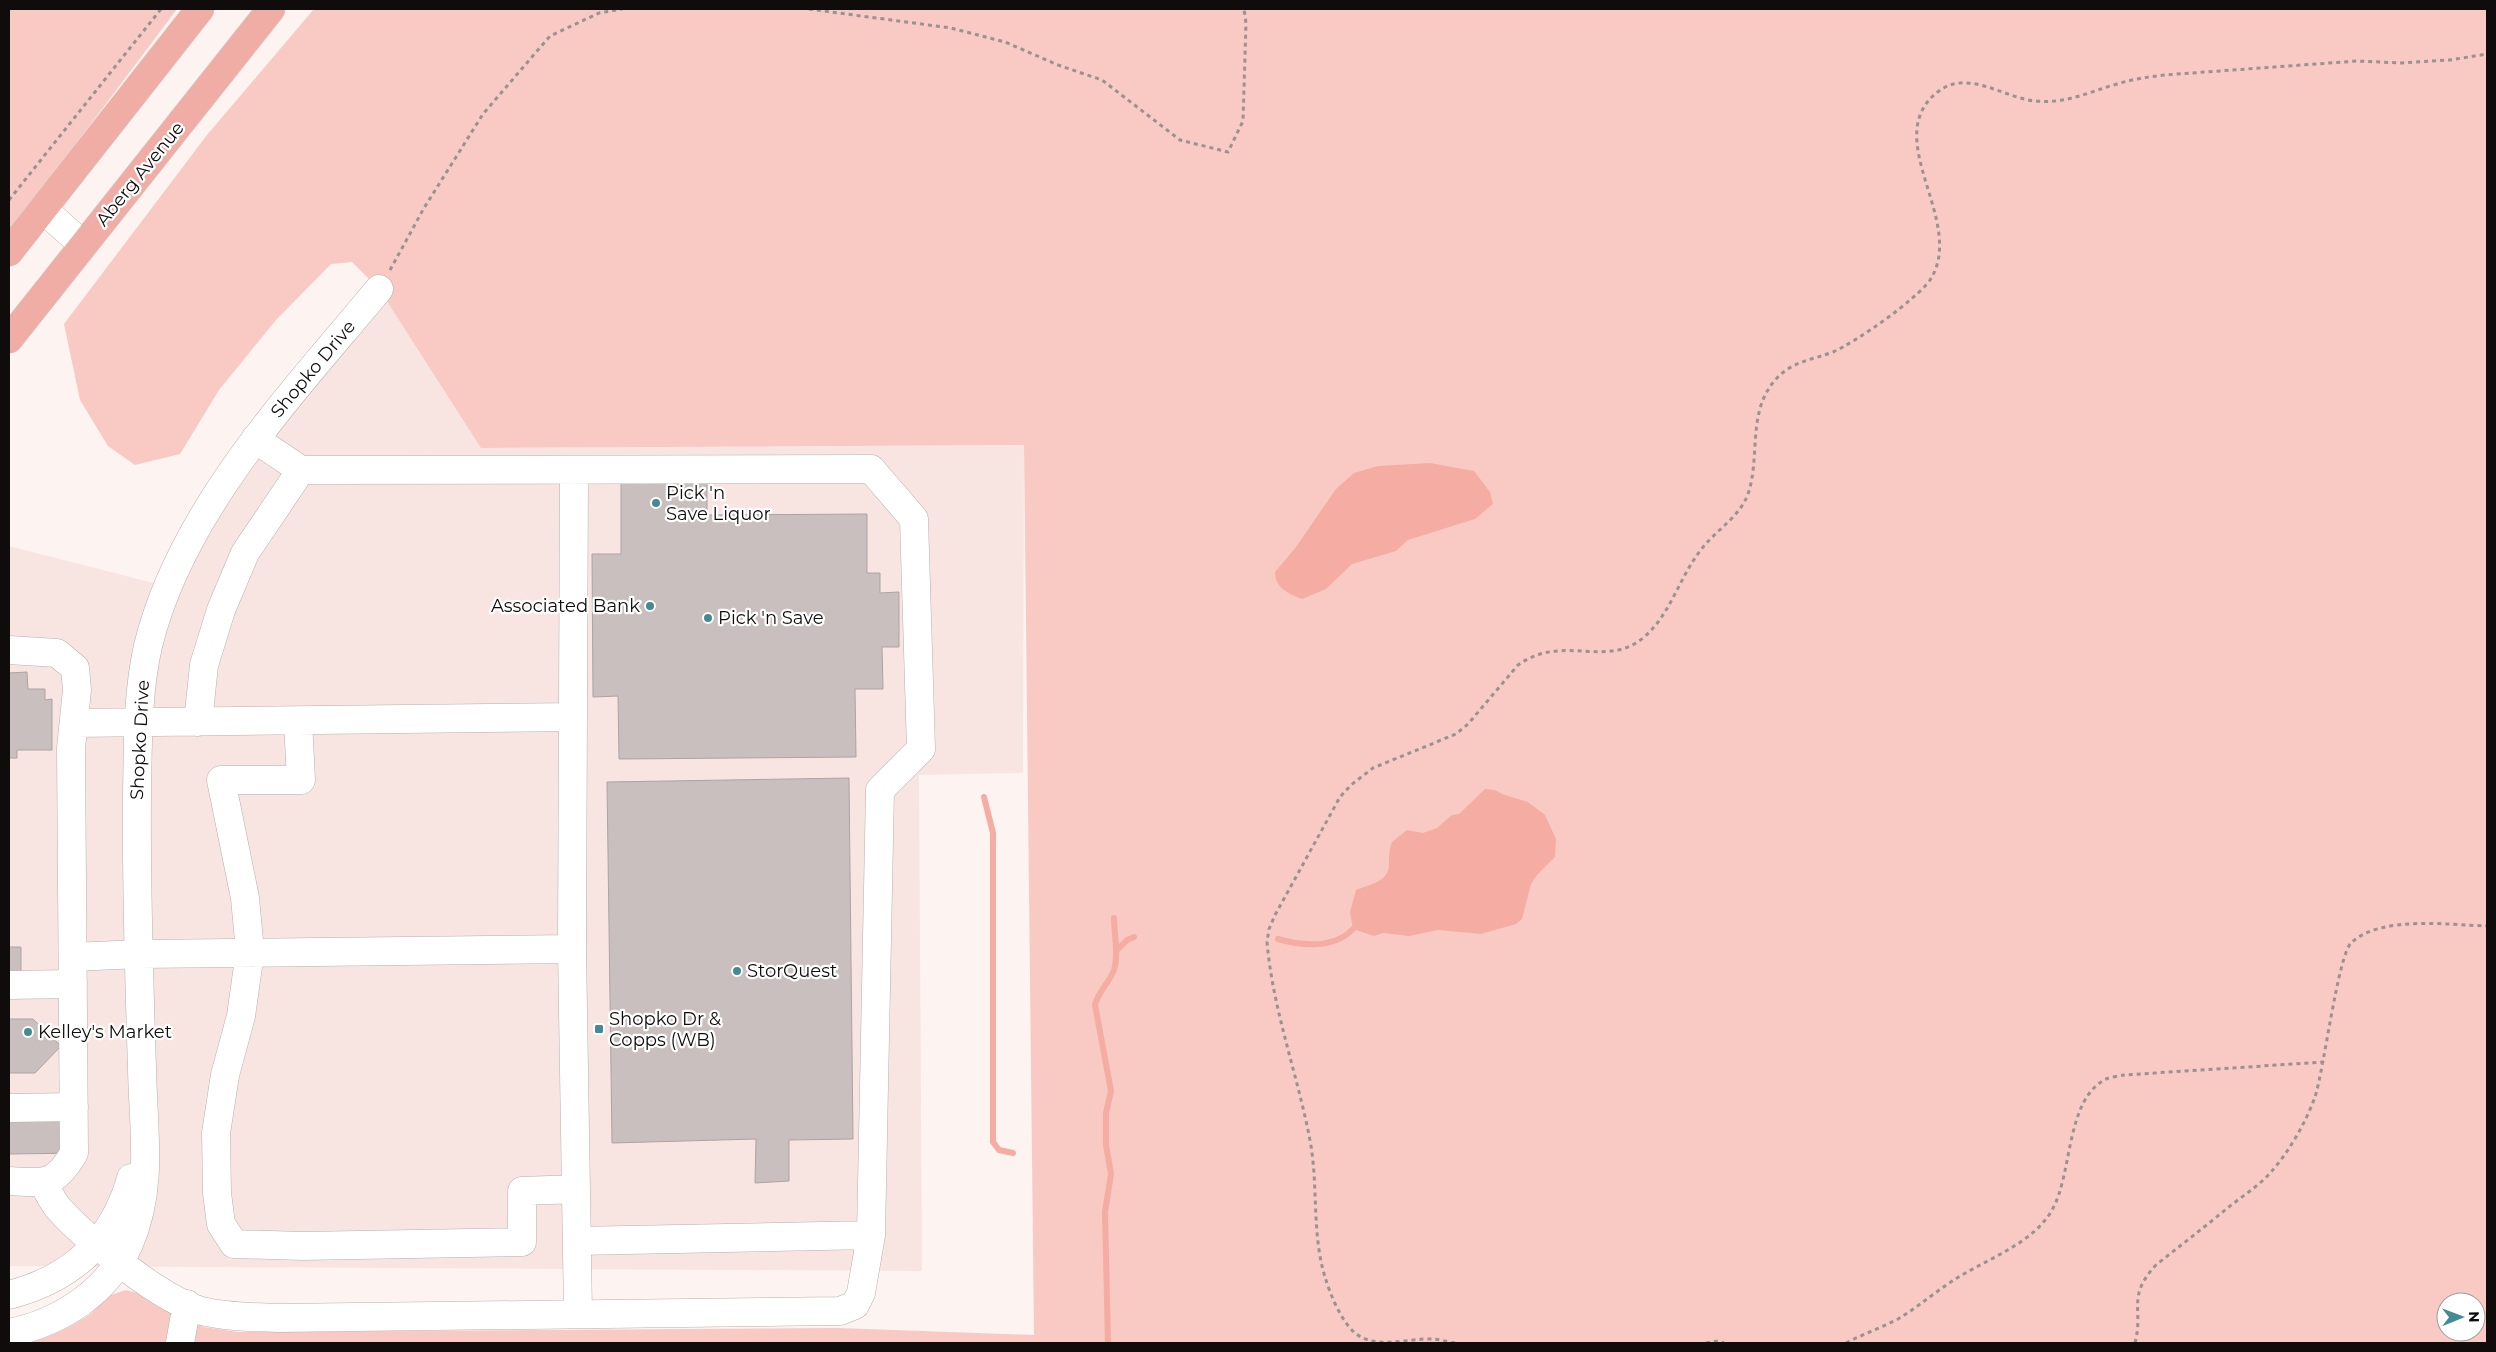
<svg xmlns="http://www.w3.org/2000/svg" width="2496" height="1352" viewBox="0 0 2496 1352" font-family="Montserrat,sans-serif">
  <style>
    .built { fill: #f8e5e2 }
    .green { fill: #f8cac3; fill-rule: evenodd }
    .water { fill: #f5ada3 }
    .lines { fill: none; stroke-linecap: round; stroke-linejoin: round }
    .stream { stroke: #f5ada3; stroke-width: 6 }
    .building { fill: #c9bfbe; stroke: #aca3a2 }
    .minor-casing { stroke: #b8afad; stroke-width: 29 }
    .major-casing { stroke: #d4d3d3; stroke-width: 29 }
    .path { stroke: #999291; stroke-width: 3; stroke-dasharray: 4 4; stroke-linecap: butt }
    .minor { stroke: #fff; stroke-width: 28 }
    .major { stroke: #efada5; stroke-width: 28 }
    .poi-dot { fill: #448a94; stroke: #fff; stroke-width: 2 }
    .labels { text-anchor: middle; dominant-baseline: central; stroke-width: 4.5; stroke-linejoin: round; paint-order: stroke }
    .street-label { font-size: 18px; fill: #100c0c; stroke: #fff }
    .poi-label { font-size: 18px; fill: #100c0c; stroke: #fff; text-anchor: start }
  </style>
  <rect width="100%" height="100%" fill="#fdf3f1"/>
  <path class="built" d="M379,289L482,448L1024,445L1023,773L919,775L922,1271L9,1266V546L169,587L186,545Z"/>
  <path class="green" d="M9,9H177L9,233Z
    M314,9H2487V1343H25L47,1337L69,1327L89,1315L111,1295L126,1290L137,1293L156,1306L204,1327L238,1332L838,1328L1034,1335L1024,445L481,448L379,289L352,262L331,264L276,320L219,390L180,454L135,465L108,446L80,400L64,324L207,135ZM2446,1302H2476V1332H2446Z"/>
  <path class="water" d="M1430,463L1474,471L1490,492L1493,504L1475,519L1408,540L1396,551L1352,564L1326,589L1302,599C1289,594 1275,588 1275,572L1296,547L1336,489L1354,473L1378,466Z
    M1485,789L1495,790L1502,794L1528,802L1545,815L1556,839L1555,857L1537,875L1531,884L1522,919L1516,924L1481,934L1438,930L1409,936L1383,933L1374,936L1353,929L1350,912L1356,890C1368,885 1388,882 1389,866C1389,857 1389,850 1392,842L1407,830L1423,833L1437,828L1452,815L1459,814Z"/>
  <g class="lines">
    <path class="stream" d="M984,797L993,833V1142L999,1150L1013,1153
      M1278,939C1302,946 1334,949 1353,929
      M1116,951L1127,940L1134,937
      M1108,1343L1105,1212L1111,1174L1106,1145V1113L1111,1091L1095,1005C1098,992 1109,983 1114,970C1119,954 1114,934 1114,918"/>
  </g>
  <path class="building" d="M707,476V515L867,514V573H880V593L899,592V647H882L883,689H855L856,757L619,759L618,696L593,697L592,554H621V477Z
    M27,672L28,689H45V700L52,699V750H17V758H9V673Z
    M849,778L853,1139L789,1140V1181L755,1183L756,1139L612,1143L607,782Z
    M9,947H21V974H9Z
    M9,1019H33L61,1046L35,1073H9Z
    M80,1120V1153L9,1154V1121Z"/>
  <g class="lines">
    <defs>
      <path id="minor" d="M43,209L83,245
        M574,470L572,949L578,1314
        M9,650L57,653L75,668L77,690L71,748L74,1153C54,1187 44,1183 9,1181
        M298,721L301,780H221L245,898L250,952L241,1016L225,1075L216,1133L217,1193L221,1224L234,1244L303,1246L522,1242V1191L576,1189
        M198,722L204,665L221,610L245,553L301,470
        M74,723L573,717
        M73,957L139,954L572,949
        M9,985L73,984
        M9,1108L74,1107
        M43,1183C48,1191 52,1201 59,1209C86,1239 163,1301 202,1311C227,1317 253,1317 278,1318L840,1311L855,1305L861,1293L871,1235L880,790L921,749L914,519L871,469L301,470L255,439
        M577,1241L871,1235
        M9,1295C71,1279 114,1241 131,1178
        M9,1333C59,1323 108,1292 129,1244C154,1186 143,1130 142,1068C139,977 136,886 137,794C138,744 137,695 148,646C181,510 292,394 379,289
        M180,1343L187,1304"/>
      <path id="major" d="M9,252L200,9
        M9,339L271,9"/>
    </defs>
    <use href="#minor" class="minor-casing"/>
    <use href="#major" class="major-casing"/>
    <path class="path" d="M809,9L951,28L1005,42L1058,65L1102,80L1180,140L1228,152L1243,121L1246,23L1244,9
      M9,200L161,9
      M390,270L424,208L483,114L550,36L599,13L622,9
      M1455,1343C1447,1342 1439,1339 1432,1339C1408,1338 1376,1350 1355,1333C1341,1321 1330,1294 1325,1277C1312,1235 1318,1189 1311,1146C1299,1078 1273,1012 1267,942L1269,929L1275,915L1340,797L1351,785L1373,768L1456,734L1468,724L1518,665C1563,633 1605,669 1643,638C1671,615 1680,574 1704,546C1718,529 1740,516 1748,494C1761,456 1746,411 1777,378C1793,361 1812,360 1833,352C1856,342 1916,300 1930,280C1968,222 1877,137 1939,91C1968,69 2004,98 2035,101C2067,104 2088,92 2117,84C2133,79 2148,77 2164,75L2357,61L2401,63L2450,60L2487,54
      M1706,1343L1718,1341L1724,1343
      M1846,1343C1863,1334 1881,1328 1898,1319C1918,1307 1935,1292 1954,1280C1986,1259 2033,1244 2052,1210C2073,1174 2065,1100 2106,1079C2111,1077 2119,1076 2124,1075L2324,1062
      M2135,1343C2144,1309 2126,1297 2156,1265C2181,1245 2206,1226 2230,1206C2244,1195 2260,1185 2271,1172C2289,1152 2306,1122 2315,1097C2324,1069 2338,956 2351,943C2380,915 2450,925 2487,926"/>
    <use href="#minor" class="minor"/>
    <use href="#major" class="major"/>
  </g>
  <g class="poi-dot">
    <circle cx="656" cy="503" r="5"/>
    <circle cx="650" cy="606" r="5"/>
    <circle cx="708" cy="618" r="5"/>
    <circle cx="737" cy="971" r="5"/>
    <rect x="594" y="1024" width="10" height="10" rx="2.5"/>
    <circle cx="28" cy="1032" r="5"/>
  </g>
  <g class="labels">
    <g class="street-label">
      <text transform="translate(140 174) rotate(-51)">Aberg Avenue</text>
      <text transform="translate(313 369) rotate(-50)">Shopko Drive</text>
      <text transform="translate(140 740) rotate(-87)">Shopko Drive</text>
    </g>
    <g class="poi-label">
      <text x="666" y="493">Pick 'n<tspan x="666" dy="21">Save Liquor</tspan></text>
      <text x="640" y="606" text-anchor="end">Associated Bank</text>
      <text x="718" y="618">Pick 'n Save</text>
      <text x="747" y="971">StorQuest</text>
      <text x="609" y="1019">Shopko Dr &amp;<tspan x="609" dy="21">Copps (WB)</tspan></text>
      <text x="38" y="1032">Kelley's Market</text>
    </g>
  </g>
  <rect width="2496" height="1352" fill="none" stroke="#100c0c" stroke-width="20"/>
  <g transform="translate(2461 1317) rotate(89)"><circle r="24" fill="#ffffff" stroke="#9f9e9e"/>
  <path d="M0-4L9 19L0 12L-9 19Z" fill="#448a94"/>
  <text y="-8" font-size="14" font-weight="bold" text-anchor="middle" fill="#100c0c">N</text>
  </g>
</svg>
